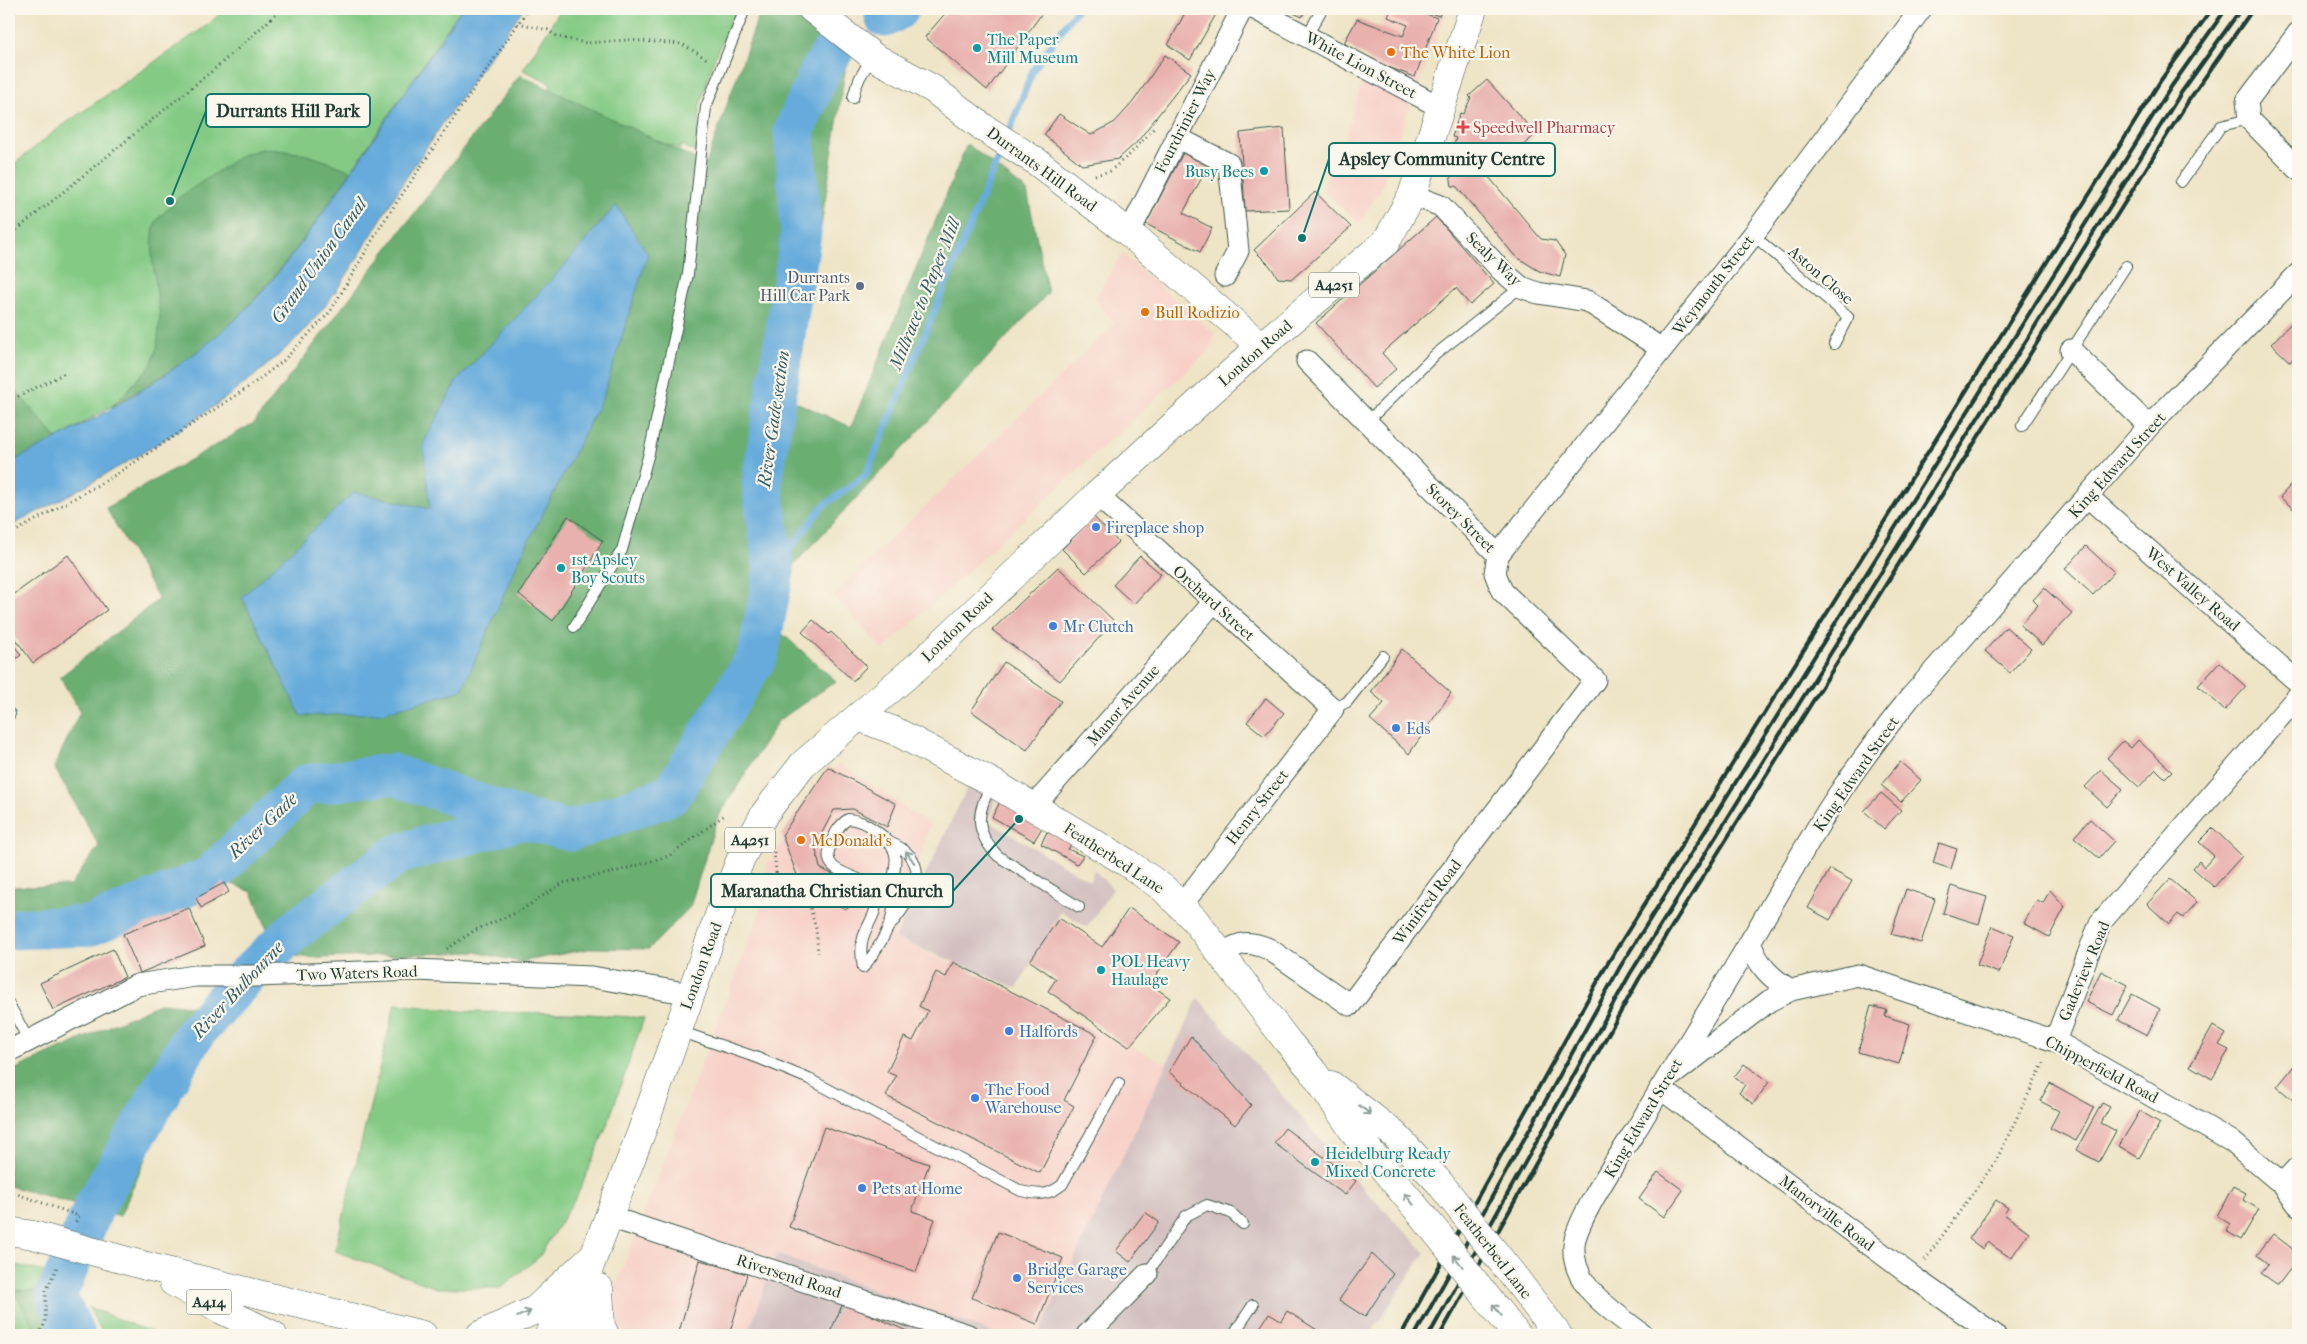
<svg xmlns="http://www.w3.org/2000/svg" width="2307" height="1344" viewBox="0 0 2307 1344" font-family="'IM FELL French Canon',serif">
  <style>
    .built { fill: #f7d1c8 }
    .industrial { fill: #d2bfc0 }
    .green { fill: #84ca85; stroke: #52845c }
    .forest { fill: #6bae72; stroke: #457653 }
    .water { fill: #66abdc; stroke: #427488 }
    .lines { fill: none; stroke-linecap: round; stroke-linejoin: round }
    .stream { stroke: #66abdc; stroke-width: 7 }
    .river { stroke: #66abdc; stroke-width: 41 }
    .building { fill: #e9b1ae }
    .lane-casing { stroke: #3e564a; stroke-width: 12 }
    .street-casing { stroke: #3e564a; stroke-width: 23 }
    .secondary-casing { stroke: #3e564a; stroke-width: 29 }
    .primary-casing { stroke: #3e564a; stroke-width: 29 }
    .path { stroke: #3e564a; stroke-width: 3; stroke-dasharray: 1 4; stroke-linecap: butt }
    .lane { stroke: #fff; stroke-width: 10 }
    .street { stroke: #fff; stroke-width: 21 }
    .secondary { stroke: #fff; stroke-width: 28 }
    .primary { stroke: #fff; stroke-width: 28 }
    .rail { stroke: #1f3d34; stroke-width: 4 }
    .secondary-bridge-casing { stroke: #3e564a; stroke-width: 29; stroke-linecap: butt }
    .primary-bridge-casing { stroke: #3e564a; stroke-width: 29; stroke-linecap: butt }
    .secondary-bridge { stroke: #fff; stroke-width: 28 }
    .primary-bridge { stroke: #fff; stroke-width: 28 }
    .oneway { stroke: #8f9e9a }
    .culture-dot { fill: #0f9aa8; stroke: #fbf7ec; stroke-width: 2 }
    .food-dot { fill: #e8710a; stroke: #fbf7ec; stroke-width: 2 }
    .health-dot { fill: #e0444e; stroke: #fbf7ec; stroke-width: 2 }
    .service-dot { fill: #5c6f8a; stroke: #fbf7ec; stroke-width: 2 }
    .shop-dot { fill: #3f7fe0; stroke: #fbf7ec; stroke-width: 2 }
    .labels { text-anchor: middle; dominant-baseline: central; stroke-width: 4.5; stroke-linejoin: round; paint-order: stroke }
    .shield { fill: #fbf7ec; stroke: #61756b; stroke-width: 1 }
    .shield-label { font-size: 15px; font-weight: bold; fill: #1f3d34 }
    .culture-label { font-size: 16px; fill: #0d838f; stroke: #fbf7ec; text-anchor: start }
    .food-label { font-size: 16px; fill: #c56008; stroke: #fbf7ec; text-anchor: start }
    .street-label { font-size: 16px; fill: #1f3d34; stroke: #fbf7ec }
    .health-label { font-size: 16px; fill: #be3a42; stroke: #fbf7ec; text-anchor: start }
    .service-label { font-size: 16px; fill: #4e5e75; stroke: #fbf7ec; text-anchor: end }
    .shop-label { font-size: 16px; fill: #366cbe; stroke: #fbf7ec; text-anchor: start }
    .water-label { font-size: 18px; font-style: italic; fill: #345e66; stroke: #fbf7ec }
    .leader { fill: none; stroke: #0f766e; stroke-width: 2 }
    .callout-dot { fill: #0f766e; stroke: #fbf7ec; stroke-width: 2 }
    .callout { fill: #fbf7ec; stroke: #0f766e; stroke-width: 2 }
    .callout-label { font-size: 18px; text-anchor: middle; font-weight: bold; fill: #1f3d34 }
  </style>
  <rect width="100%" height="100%" fill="#fbf7ec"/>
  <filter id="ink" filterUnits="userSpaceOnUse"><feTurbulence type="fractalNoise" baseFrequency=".02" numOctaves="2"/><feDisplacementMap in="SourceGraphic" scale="10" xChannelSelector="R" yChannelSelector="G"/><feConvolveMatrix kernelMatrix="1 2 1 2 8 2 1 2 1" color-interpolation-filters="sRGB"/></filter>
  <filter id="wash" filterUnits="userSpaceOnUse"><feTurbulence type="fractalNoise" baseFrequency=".0096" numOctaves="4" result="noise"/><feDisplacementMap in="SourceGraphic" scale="20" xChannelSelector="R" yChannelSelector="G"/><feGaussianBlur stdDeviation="1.12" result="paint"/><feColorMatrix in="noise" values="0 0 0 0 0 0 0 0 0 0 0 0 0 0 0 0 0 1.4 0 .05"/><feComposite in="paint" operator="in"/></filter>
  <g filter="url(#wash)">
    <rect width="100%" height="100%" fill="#eee4c6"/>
    <path class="built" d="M1385,9H1448L1408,110L1381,189L1359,223L1322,190L1343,145Z
      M1122,254L1215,334L1209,351L1074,473L883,650L833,595L1115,324L1095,299Z
      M840,763L930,825L895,938L1167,1063L1038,1335H999L776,1254L748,1335H593L620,1276L758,918L767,864Z"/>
    <path class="industrial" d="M970,782L997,795L988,821L1090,881L1094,870L1113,889L1087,927L1061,911L1017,988L895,938Z
      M1198,998L1356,1181L1425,1252L1370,1335H1038Z
      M776,1254L999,1335H748Z"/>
    <path class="green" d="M224,9H461L298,249L244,311L151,382L57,439L9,383V168L59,128L209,24Z
      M561,9H737L714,59L700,105L697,153L681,145L680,149L547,104L551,83L523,70Z
      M395,1004L470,1012L574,1013L644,1018L608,1123L578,1194L539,1257L500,1288H437L335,1251Z
      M9,1263L44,1272L76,1335H9Z
      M88,1307L158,1335H104Z"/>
    <path class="forest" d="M761,9H804L850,39L794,401L851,427L967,144L1027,191L1048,293L788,571L778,630L836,681L778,721L717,819L690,907L649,949L594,948L520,962L476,952L319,958L276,955L265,957L268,931L252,892L208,874L89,920L9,924L12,887L70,886L99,846L54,767L80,712L60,677L159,599L106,508L254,423L520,75L706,164Z
      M262,149C297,150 320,158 351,171C307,236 262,302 199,351C172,371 141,389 112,407L151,365L157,348L160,317L152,257L153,232L156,221L178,198L242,155Z
      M9,383L57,439L9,463Z
      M161,1003L228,1010L165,1115L120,1216L9,1186V1072Z
      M13,1290L74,1293L96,1335H39Z"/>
    <path class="water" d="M461,9H523C483,67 441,124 403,183C370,235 342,292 299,336C219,415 107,475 9,527V463C88,424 180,374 243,312C285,270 318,220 351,172C388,118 425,63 461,9Z
      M616,205L648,254L603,397L518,562L462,690L382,713L301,716L242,597L354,492L430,509L423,444L456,382L563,267Z"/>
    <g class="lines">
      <path class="stream" d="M1007,137L1033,70L1077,9
        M774,570L822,507L866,475L1003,147"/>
      <path class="river" d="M885,17L899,9
        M9,929L89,926L208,878L306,785L391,774L523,819L570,831L671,795L758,655L774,570L762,483L801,233L794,131L821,70L833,51
        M75,1335L56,1296L94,1207L194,1034L248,974L295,930L398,854L523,819"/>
    </g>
    <g id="blocks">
      <path class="building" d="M949,9H1045L987,90L925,37Z
        M1187,9H1219L1190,60L1168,45Z
        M1285,9H1306L1302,17Z
        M1391,9H1413L1437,18L1415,77L1372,61L1344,43L1357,19L1403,36L1408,25L1388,17Z
        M1419,9H1442L1439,16Z
        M1165,55L1191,73L1137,142L1118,159L1082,165L1044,135L1059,114L1091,135L1115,122L1133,102Z
        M1487,80L1536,134L1488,176L1541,239L1555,241L1565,255L1560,277L1539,271L1515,256L1456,186H1452L1447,154L1452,153L1456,138L1452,137L1460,113L1463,114L1471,98L1469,96Z
        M1284,128L1289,209L1245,211L1240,133Z
        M1183,153L1208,166L1183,213L1212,228L1200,252L1146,224Z
        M1315,192L1351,227L1292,279L1278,278L1270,266L1254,250Z
        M1436,217L1494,284L1470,305L1456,288L1382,353L1396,369L1374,388L1316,323Z
        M2294,320L2298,325V353L2290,362L2271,344Z
        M2298,477V513L2280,497Z
        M568,516L603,541L553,621L519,594Z
        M1094,517L1118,542L1086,573L1062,549Z
        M2086,546L2114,572L2093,595L2065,569Z
        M68,555L107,610L33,663L9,630V598Z
        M1140,556L1161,574L1134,604L1113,585Z
        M1058,567L1114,621L1060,681L992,630Z
        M2044,588L2072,613L2042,645L2020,625L2038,605L2033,600Z
        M813,620L829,634L831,632L867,666L853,681L802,632Z
        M2006,627L2031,649L2010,673L1985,651Z
        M9,638L21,655L9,664Z
        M1402,649L1451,693L1409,754L1370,719L1384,703L1371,692Z
        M1004,662L1061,701L1027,750L971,711Z
        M2219,662L2246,687L2225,710L2198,686Z
        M1266,698L1284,713L1264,736L1247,722Z
        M2138,740L2172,771L2165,778L2156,769L2139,787L2107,758L2123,741L2131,748Z
        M1900,762L1921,780L1901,802L1881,785Z
        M828,767L896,804L887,827L853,809L834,810L815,846L820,868L848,882L866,897L845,909L800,883L782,835Z
        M2101,770L2123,789L2107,807L2085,787Z
        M1881,793L1901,810L1884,829L1864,811Z
        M1003,796L1046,821L1034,841L992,817Z
        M2090,819L2114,841L2099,858L2074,837Z
        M2213,828L2242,856L2214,887L2193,868L2199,861L2204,867L2214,856L2199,842Z
        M1047,832L1072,844L1068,849L1083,856L1077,864L1041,844Z
        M1939,843L1957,849L1951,869L1933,863Z
        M1830,869L1852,881L1830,920L1808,908Z
        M2170,879L2197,902L2183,918L2178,914L2169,924L2147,904Z
        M224,883L229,892L201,908L196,898Z
        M1951,886L1987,897L1979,924L1943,913Z
        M1906,889L1935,899L1921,943L1891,934Z
        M2050,890L2065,907L2049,937L2024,923L2037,900L2043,903Z
        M189,908L205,946L140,973L123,934Z
        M1129,908L1179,942L1150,984L1170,998L1129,1047L1048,991L1056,979L1030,961L1059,918L1102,947Z
        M1992,926L2014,935L1999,973L1977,965Z
        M113,949L125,977L53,1010L40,983Z
        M953,962L1097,1035L1064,1100L1074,1106L1040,1173L886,1096L896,1076L887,1072L904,1037L913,1041L928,1011L919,1006L936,972L946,977Z
        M2101,971L2128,985L2113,1015L2086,1002Z
        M2132,994L2160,1009L2147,1035L2118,1020Z
        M1871,1006L1887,1010L1885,1016L1910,1024L1899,1064L1858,1052Z
        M2213,1026L2226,1034L2219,1045L2229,1050L2212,1079L2190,1066Z
        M1191,1036L1251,1105L1235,1125L1169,1072Z
        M2298,1061V1104L2277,1087Z
        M1744,1064L1769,1082L1753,1104L1739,1093L1745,1085L1734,1077Z
        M2050,1083L2094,1107L2076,1141L2050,1128L2059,1111L2040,1101Z
        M2102,1103L2110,1107L2101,1123L2116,1131L2099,1162L2076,1150Z
        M2140,1111L2160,1123L2139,1158L2119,1146Z
        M824,1127L929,1164L912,1211L935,1219L916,1272L789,1227Z
        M1285,1128L1356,1181L1345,1195L1274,1143Z
        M1658,1172L1683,1190L1664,1217L1639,1199Z
        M2233,1186L2246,1193L2243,1200L2259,1209L2241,1240L2226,1231L2230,1224L2217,1216Z
        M1996,1200L2008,1208L2004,1214L2029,1232L2011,1258L1987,1242L1983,1249L1969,1239Z
        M1145,1212L1159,1222L1130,1262L1116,1251Z
        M998,1232L1063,1258L1037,1324L972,1298Z
        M2273,1234L2298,1253V1259L2278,1285L2261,1273L2268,1264L2257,1255Z
        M1372,1254L1393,1274L1365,1317L1339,1300Z
        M700,1260L747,1274L729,1335H678Z
        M843,1303L916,1335H829Z
        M1287,1311L1325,1335H1255L1269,1314L1281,1321Z"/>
    </g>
  </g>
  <g filter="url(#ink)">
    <use href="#blocks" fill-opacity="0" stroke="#3e564a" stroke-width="1"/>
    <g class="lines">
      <defs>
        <path id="lane" d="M1307,36L1322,9
          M853,98C856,82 863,70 873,58
          M2181,182L2221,126L2249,119
          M1753,235L1848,317L1834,344
          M1366,423L1436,354L1521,287
          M2022,426L2126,266
          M574,627L622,550L649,453L688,274L706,107L745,9
          M1333,709L1347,702L1383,656
          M9,714H10
          M992,784C976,812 974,832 998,856L1079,907
          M848,819C864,820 891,837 895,854C897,864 893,874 893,884C892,896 895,907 891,919C886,937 874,954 863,968C861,957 860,948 863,938C867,924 878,913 876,898C872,869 816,881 831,844C835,833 838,826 848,819Z
          M889,842C936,861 914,897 890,926
          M9,1004L29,1041
          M679,1031L758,1058L809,1079L1021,1191C1040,1195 1047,1196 1062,1185L1119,1083
          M1147,1274L1186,1216L1207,1205L1231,1213L1243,1224
          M1233,1335L1253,1305"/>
        <path id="street" d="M1255,9L1440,107
          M2298,33L2247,101L2249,119L2298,169
          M1176,137L1229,164L1238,251L1225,276
          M1412,195L1441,206L1501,270L1521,287L1538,293L1587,301L1662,349
          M1129,233L1242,9
          M2071,350L2149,426
          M1097,495L1333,709L1181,906
          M2088,497L2298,682
          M1498,555L1753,235L1921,9
          M1033,807L1213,603
          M1750,942C1758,965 1770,978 1791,990
          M1221,954C1240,942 1248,940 1269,949L1350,1005L1595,680L1502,591L1495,573L1498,555L1307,361
          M2055,1041L2100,923L2298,696
          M9,1051L137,985L195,976H257L414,970L592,977L691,994
          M1671,1076L1769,1001L1791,990L1858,975L2055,1041L2231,1141L2282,1184L2298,1205
          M1660,1088L1913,1277L1995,1335
          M2282,1184L2298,1167
          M610,1217L968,1335
          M1087,1335L1147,1274
          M1643,1335C1614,1311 1571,1288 1574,1245C1576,1219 1623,1150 1639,1125C1675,1063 1714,1003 1750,942C1777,897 1802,851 1830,807C1854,770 1881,734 1909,699L2149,426L2298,274"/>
        <path id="secondary" d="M812,9L874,57L933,89L984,128L1037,162L1129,233L1261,346
          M858,717L895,731L993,783L1126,862L1163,888L1194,919L1288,1042L1312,1070L1357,1136L1440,1237
          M1331,1085L1395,1135L1438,1181
          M1515,1278L1558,1335
          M1477,1285L1517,1335"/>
        <path id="primary" d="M9,1231L33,1235
          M146,1266L423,1335
          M173,1282L222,1310L273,1335
          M599,1288L601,1326L605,1335
          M480,1335L535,1310L593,1256
          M549,1335L562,1304L578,1285
          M576,1335L583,1320L587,1274L594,1255L641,1133L722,907L741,858L765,813L803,764L920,664L1097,495L1261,346L1386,242L1412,195L1473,9"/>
      </defs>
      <use href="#lane" class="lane-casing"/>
      <use href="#street" class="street-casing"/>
      <use href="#secondary" class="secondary-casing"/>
      <use href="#primary" class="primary-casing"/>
      <path class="path" d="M518,23L548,30L558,37L586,43L628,40L682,44L707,59
        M1095,175L1110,171L1129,155L1155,127
        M9,236L217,67L282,9
        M9,401L67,372
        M9,535L112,477L250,386L283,361L330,312L382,224L528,9
        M774,852L777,880L807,896L816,929L818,953
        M447,949L475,930L518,912L563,883L611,873L669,856L726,814
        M9,1191L79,1216L76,1222
        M1925,1260L1996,1161L2045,1060
        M39,1335L45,1323L46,1291L57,1267"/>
      <use href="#lane" class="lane"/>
      <use href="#street" class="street"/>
      <use href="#secondary" class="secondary"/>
      <use href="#primary" class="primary"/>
      <path class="rail" d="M1401,1335L1609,961L2161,80L2212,9
        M1415,1335L1620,967L2171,87L2226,9
        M1429,1335L1630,974L2181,93L2241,9
        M1440,1335L1639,979L2189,100L2253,9"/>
      <defs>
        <path id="secondary-bridge" d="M1438,1181L1515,1278
          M1440,1237L1477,1285"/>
        <path id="primary-bridge" d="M33,1235L146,1266"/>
      </defs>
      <use href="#secondary-bridge" class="secondary-bridge-casing"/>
      <use href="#primary-bridge" class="primary-bridge-casing"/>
      <use href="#secondary-bridge" class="secondary-bridge"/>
      <use href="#primary-bridge" class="primary-bridge"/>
    </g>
    <defs><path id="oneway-shaft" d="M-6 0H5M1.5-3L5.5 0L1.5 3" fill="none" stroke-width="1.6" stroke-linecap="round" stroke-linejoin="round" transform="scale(1.25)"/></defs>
    <g class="oneway">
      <use href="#oneway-shaft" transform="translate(910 857) rotate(-126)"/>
      <use href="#oneway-shaft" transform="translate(1365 1110) rotate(38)"/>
      <use href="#oneway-shaft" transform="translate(1409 1199) rotate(-129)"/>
      <use href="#oneway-shaft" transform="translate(1458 1261) rotate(-128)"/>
      <use href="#oneway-shaft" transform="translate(1497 1310) rotate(-128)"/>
      <use href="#oneway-shaft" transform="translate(524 1314) rotate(-23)"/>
    </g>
  </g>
  <g class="culture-dot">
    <circle cx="977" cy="48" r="5"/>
    <circle cx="1264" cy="171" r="5"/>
    <circle cx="561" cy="568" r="5"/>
    <circle cx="1101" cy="970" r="5"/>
    <circle cx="1315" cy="1162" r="5"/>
  </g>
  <g class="food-dot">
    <circle cx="1391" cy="52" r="5"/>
    <circle cx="1145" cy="312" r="5"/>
    <circle cx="801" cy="840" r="5"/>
  </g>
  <path class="health-dot" d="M1460.5 119.5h5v5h5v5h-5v5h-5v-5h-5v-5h5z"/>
  <circle class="service-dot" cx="860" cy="286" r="5"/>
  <g class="shop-dot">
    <circle cx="1096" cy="527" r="5"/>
    <circle cx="1053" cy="626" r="5"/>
    <circle cx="1396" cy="728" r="5"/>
    <circle cx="1009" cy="1031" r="5"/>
    <circle cx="975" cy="1098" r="5"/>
    <circle cx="862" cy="1188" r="5"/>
    <circle cx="1017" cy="1278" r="5"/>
  </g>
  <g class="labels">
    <g class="shield">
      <rect x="1309" y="272.5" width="50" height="25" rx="4"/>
      <rect x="725" y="827.5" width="50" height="25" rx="4"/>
      <rect x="186.5" y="1289.5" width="45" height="25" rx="4"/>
    </g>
    <g class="shield-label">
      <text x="1334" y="285">A4251</text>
      <text x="750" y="840">A4251</text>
      <text x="209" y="1302">A414</text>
    </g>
    <g class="culture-label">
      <text x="987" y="39">The Paper<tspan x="987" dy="18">Mill Museum</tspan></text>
      <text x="1254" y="171" text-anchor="end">Busy Bees</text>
      <text x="571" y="559">1st Apsley<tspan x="571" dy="18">Boy Scouts</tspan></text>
      <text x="1111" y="961">POL Heavy<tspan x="1111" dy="18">Haulage</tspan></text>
      <text x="1325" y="1153">Heidelburg Ready<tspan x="1325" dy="18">Mixed Concrete</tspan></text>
    </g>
    <g class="food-label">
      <text x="1401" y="52">The White Lion</text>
      <text x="1155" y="312">Bull Rodizio</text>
      <text x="811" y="840">McDonald's</text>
    </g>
    <g class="street-label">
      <text transform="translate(1361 65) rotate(28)">White Lion Street</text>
      <text transform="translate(1185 121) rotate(-63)">Fourdrinier Way</text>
      <text transform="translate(1042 169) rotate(36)">Durrants Hill Road</text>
      <text transform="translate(1494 259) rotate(44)">Sealy Way</text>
      <text transform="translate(1821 275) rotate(41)">Aston Close</text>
      <text transform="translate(1713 285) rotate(-52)">Weymouth Street</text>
      <text transform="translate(1255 353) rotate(-41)">London Road</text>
      <text transform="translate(2117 465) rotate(-48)">King Edward Street</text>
      <text transform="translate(1461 518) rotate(45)">Storey Street</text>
      <text transform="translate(2193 589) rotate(41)">West Valley Road</text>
      <text transform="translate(1214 603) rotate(42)">Orchard Street</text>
      <text transform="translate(957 627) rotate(-44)">London Road</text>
      <text transform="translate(1123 705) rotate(-49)">Manor Avenue</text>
      <text transform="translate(1856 774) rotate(-55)">King Edward Street</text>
      <text transform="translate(1257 807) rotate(-52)">Henry Street</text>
      <text transform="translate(1114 858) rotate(33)">Featherbed Lane</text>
      <text transform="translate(1427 902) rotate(-53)">Winifred Road</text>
      <text transform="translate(701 966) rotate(-70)">London Road</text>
      <text transform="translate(2084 971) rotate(-67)">Gadeview Road</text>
      <text transform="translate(357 973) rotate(-2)">Two Waters Road</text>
      <text transform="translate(2102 1069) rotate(28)">Chipperfield Road</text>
      <text transform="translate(1643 1118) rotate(-59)">King Edward Street</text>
      <text transform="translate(1827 1213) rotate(37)">Manorville Road</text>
      <text transform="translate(1493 1251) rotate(52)">Featherbed Lane</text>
      <text transform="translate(789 1276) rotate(18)">Riversend Road</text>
    </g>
    <g class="health-label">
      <text x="1473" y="127">Speedwell Pharmacy</text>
    </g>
    <g class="service-label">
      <text x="850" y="277">Durrants<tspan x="850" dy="18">Hill Car Park</tspan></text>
    </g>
    <g class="shop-label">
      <text x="1106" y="527">Fireplace shop</text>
      <text x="1063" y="626">Mr Clutch</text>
      <text x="1406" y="728">Eds</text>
      <text x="1019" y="1031">Halfords</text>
      <text x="985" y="1089">The Food<tspan x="985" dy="18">Warehouse</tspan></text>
      <text x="872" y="1188">Pets at Home</text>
      <text x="1027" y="1269">Bridge Garage<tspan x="1027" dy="18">Services</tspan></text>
    </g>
    <g class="water-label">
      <text transform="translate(319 261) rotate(-54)">Grand Union Canal</text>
      <text transform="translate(925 294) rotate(-68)">Millrace to Paper Mill</text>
      <text transform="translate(774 419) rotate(-82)">River Gade section</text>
      <text transform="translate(263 826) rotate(-43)">River Gade</text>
      <text transform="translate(238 990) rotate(-47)">River Bulbourne</text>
    </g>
  </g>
  <path class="leader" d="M170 201L206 111M1302 238L1329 159M1019 819L953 891"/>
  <g class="callout-dot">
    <circle cx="170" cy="201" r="5"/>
    <circle cx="1302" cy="238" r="5"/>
    <circle cx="1019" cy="819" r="5"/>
  </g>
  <g class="callout">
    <rect x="206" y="94" width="164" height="33" rx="5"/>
    <rect x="1329" y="143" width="226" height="33" rx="5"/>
    <rect x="711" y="874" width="242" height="33" rx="5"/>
  </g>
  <g class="callout-label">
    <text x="288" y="117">Durrants Hill Park</text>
    <text x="1442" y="165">Apsley Community Centre</text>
    <text x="832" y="897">Maranatha Christian Church</text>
  </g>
  <rect width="2307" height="1344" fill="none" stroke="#fbf7ec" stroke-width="30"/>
</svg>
